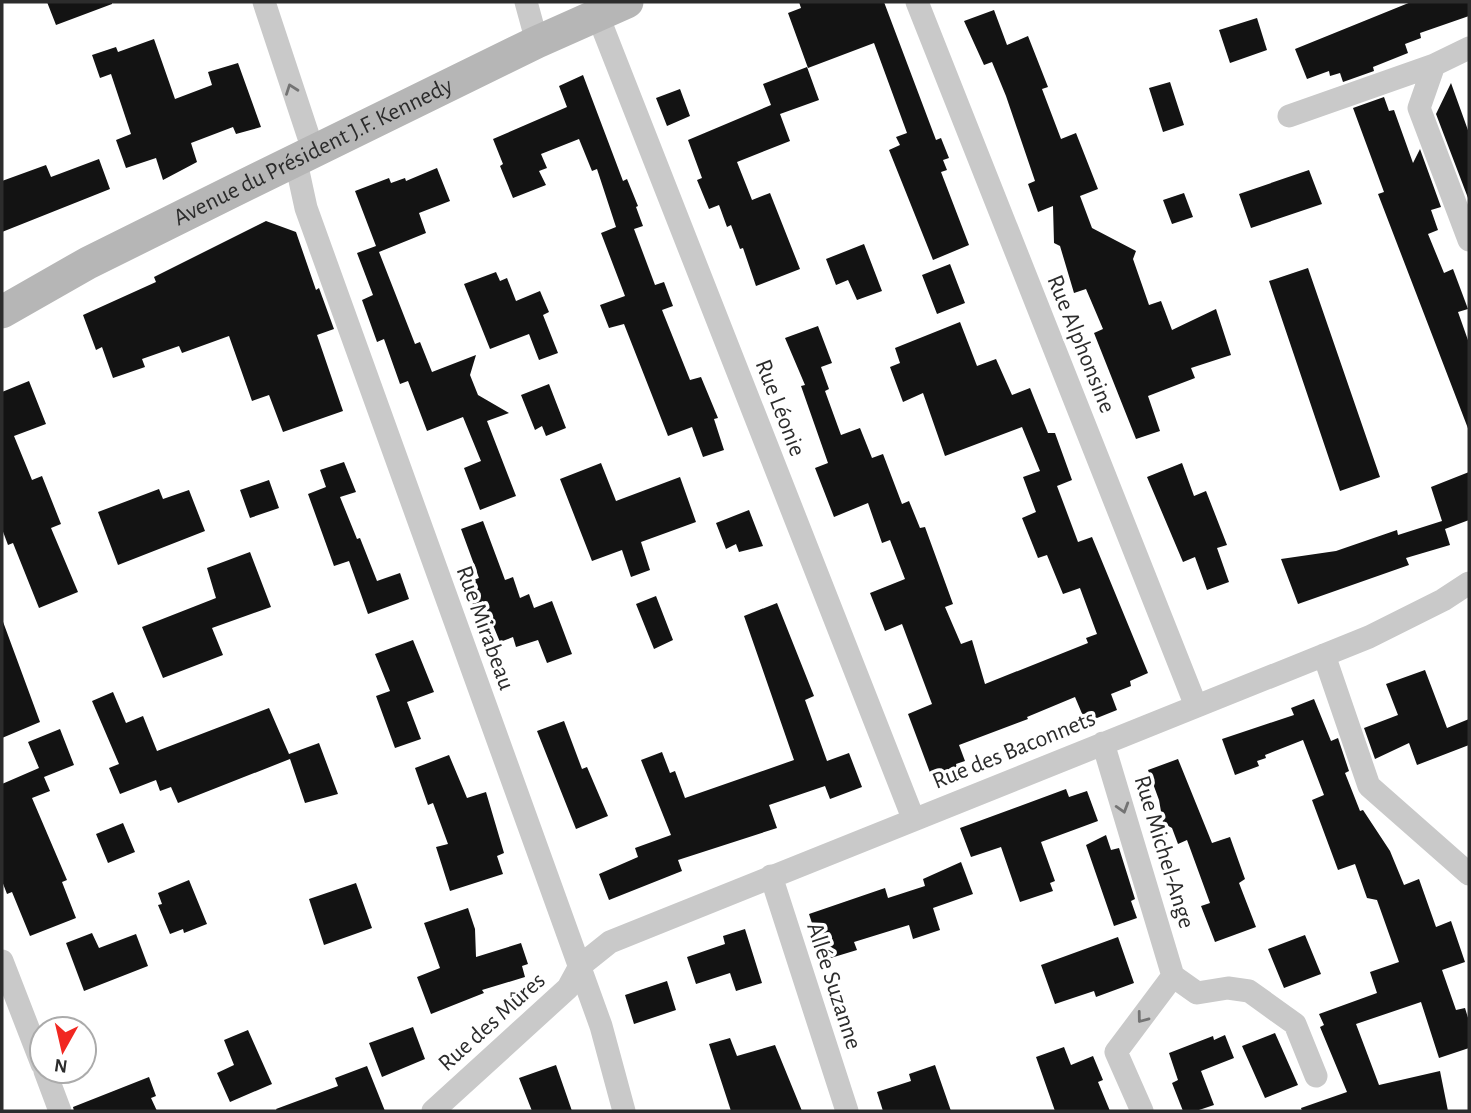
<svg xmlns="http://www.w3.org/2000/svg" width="1471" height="1113" viewBox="0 0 1471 1113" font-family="'Alegreya Sans',sans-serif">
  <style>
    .building { fill: #131313 }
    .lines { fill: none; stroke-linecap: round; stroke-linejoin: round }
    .street { stroke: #c9c9c9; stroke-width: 23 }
    .secondary { stroke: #b6b6b6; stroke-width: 33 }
    .oneway { stroke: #737373 }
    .labels { text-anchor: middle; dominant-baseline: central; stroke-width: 7; stroke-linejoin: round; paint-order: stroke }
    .street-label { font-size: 24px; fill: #2c2c2c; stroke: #fff }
  </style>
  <rect width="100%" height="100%" fill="#fff"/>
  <path class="building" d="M47,2H112V4L56,25Z
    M799,2H884L936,140L941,138L949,158L943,160L947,170L941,172L969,245L933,260L889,150L900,145L896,137L907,133L874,43L808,68L788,13L801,8Z
    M1411,2H1469V16L1420,33L1421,38L1405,44L1408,53L1373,67L1374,71L1343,82L1340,73L1330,76L1329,71L1307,79L1295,49Z
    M994,10L1007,45L1028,36L1048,87L1042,89L1061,139L1076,133L1098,189L1080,196L1092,228L1136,251L1133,259L1149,305L1161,301L1172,330L1216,309L1231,355L1191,368L1195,378L1148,396L1160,431L1136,439L1094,333L1103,329L1086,289L1074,293L1060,246L1054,243L1053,206L1038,212L1028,184L1035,181L1006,96L992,62L984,65L964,21Z
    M1257,18L1267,50L1230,63L1219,30Z
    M154,39L175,99L212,85L208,72L238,63L261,127L236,134L233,127L191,143L197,162L163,180L156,158L126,168L116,140L131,134L111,74L100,78L92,55L116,47L118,52Z
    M807,67L819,100L780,114L790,141L737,162L752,200L770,193L800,269L756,286L743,248L740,249L731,225L727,227L719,205L709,209L697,180L702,178L688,140L771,105L763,84Z
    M583,75L623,181L627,179L638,206L636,207L643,226L634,229L655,285L664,282L673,306L662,310L690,380L701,377L718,418L714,419L724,450L703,457L692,427L668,436L624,324L609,328L600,305L625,296L601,233L616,227L597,169L592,171L579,139L541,154L547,168L539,171L546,185L513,198L500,166L503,164L493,139L567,107L559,86Z
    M1170,82L1184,125L1163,132L1149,88Z
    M1451,83L1469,133L1468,198L1436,114Z
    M680,89L690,116L667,126L656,98Z
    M1384,97L1389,111L1394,110L1413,163L1420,149L1441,207L1431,210L1438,230L1428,234L1444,273L1453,269L1468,309L1458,312L1469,343V431L1378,194L1384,192L1353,108Z
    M99,159L110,189L2,232V181L46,165L51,177Z
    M437,168L450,201L419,213L426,233L379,252L415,344L420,342L432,372L476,355L470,375L478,395L509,413L487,421L516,496L480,510L464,468L481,461L463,417L427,431L408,381L400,384L384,339L377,342L362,300L373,295L357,253L376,246L355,191L389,178L391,183L405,178L406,181Z
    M1309,170L1322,204L1251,228L1239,194Z
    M1184,193L1193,217L1172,224L1163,200Z
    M266,221L296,232L316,290L319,288L334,329L317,335L343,411L283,432L269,395L252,401L229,336L182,353L179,346L142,359L145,367L113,378L102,347L96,350L83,315L156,282L154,277Z
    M864,244L882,291L857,300L848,280L836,285L826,259Z
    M950,264L965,303L937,314L922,275Z
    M1308,268L1380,477L1340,491L1269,281Z
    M496,272L500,281L507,278L516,301L540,291L549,312L543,315L558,353L539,360L529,334L490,349L464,284Z
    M960,322L977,366L996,359L1012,395L1030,388L1048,433H1055L1072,480L1057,486L1078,542L1092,537L1148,673L1130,681L1131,686L1111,694L1117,710L1092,720L1089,714L1083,716L1075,697L1027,717L1028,719L959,745L965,761L956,764L957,768L932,778L908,714L932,704L902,624L885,631L870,593L905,579L890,540L882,543L868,503L834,517L815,468L828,463L801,386L805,385L785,338L818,326L832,363L821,367L829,389L825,391L841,435L860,428L872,458L883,454L902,504L909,501L920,528L925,527L953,604L945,607L961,644L972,640L985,684L1088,643L1086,638L1097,634L1080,588L1063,594L1047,555L1038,558L1022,518L1036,512L1023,477L1040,471L1022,427L945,456L923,393L903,402L890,367L900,363L895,348Z
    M29,381L46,424L14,436L32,480L42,476L61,524L51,528L78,592L39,608L13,543L8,545L2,529V392Z
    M549,384L566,428L546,436L542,426L535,430L521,395Z
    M344,462L356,492L340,497L357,539L360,538L377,581L400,573L409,599L368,614L349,561L334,566L308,494L326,487L320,470Z
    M601,463L616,501L680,477L696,522L641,542L650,570L631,577L622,550L592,561L560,479Z
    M1182,463L1194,496L1206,491L1227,545L1217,548L1229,582L1207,590L1195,557L1183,562L1147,477Z
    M1469,472V520L1445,529L1450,545L1406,558L1409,565L1298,604L1281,559L1336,551L1397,530L1398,535L1442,521L1431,487Z
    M269,480L279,508L250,518L240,490Z
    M159,489L163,499L189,490L205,531L118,565L98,512Z
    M749,510L763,546L739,552L736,544L726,549L716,523Z
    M483,521L505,580L513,577L520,598L529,594L534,608L552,601L572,654L547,663L538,640L516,647L513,637L500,642L483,601L473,605L465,583L479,578L461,529Z
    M250,552L271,607L212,628L223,655L163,678L142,627L216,598L207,568Z
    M656,596L673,640L654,649L636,604Z
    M777,603L814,696L805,700L827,761L849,753L862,787L830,799L825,786L769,805L777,828L678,860L682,871L609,900L599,874L638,857L635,848L671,835L641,760L662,752L670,773L675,771L685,798L794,760L744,616Z
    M2,619L40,722L2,738Z
    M413,640L434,692L407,702L421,739L395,748L376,696L390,691L375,654Z
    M1425,670L1447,728L1469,719V745L1417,765L1409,743L1375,759L1364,728L1398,715L1386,684Z
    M113,692L126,723L143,716L157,751L269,708L289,754L319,743L338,794L305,803L290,759L178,803L171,787L160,791L156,780L120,794L109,768L119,764L92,701Z
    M1314,699L1331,741L1338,738L1349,771L1345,773L1360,811L1363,810L1390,851L1404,885L1419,879L1436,927L1451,921L1465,962L1442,970L1456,1010L1465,1008L1469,1021V1048L1439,1058L1421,1002L1356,1024L1379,1085L1440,1071L1448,1111H1302L1301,1108L1347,1092L1320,1027L1324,1025L1319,1014L1377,993L1370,972L1399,962L1377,900L1367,898L1355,864L1338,870L1312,800L1324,795L1303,740L1265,755L1266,758L1257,761L1259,766L1235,775L1222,739L1294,715L1291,708Z
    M564,721L582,769L587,767L608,816L576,829L537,731Z
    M60,729L74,765L44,777L50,791L32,798L67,880L62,882L76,918L30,936L12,892L7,894L2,881V784L39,768L28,742Z
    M449,755L467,798L486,792L504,853L497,856L503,874L450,891L436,847L448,844L433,803L428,805L415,768Z
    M1178,759L1212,843L1230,837L1245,879L1239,883L1256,927L1215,942L1201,906L1210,903L1187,840L1178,844L1172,828L1163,823L1159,800L1148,770Z
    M1066,789L1069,797L1087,791L1098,821L1041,842L1055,881L1050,883L1053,891L1020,902L1001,847L971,857L960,828Z
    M123,823L135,852L108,863L96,834Z
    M1106,835L1111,850L1119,848L1135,899L1131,901L1137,918L1114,926L1086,845Z
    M961,862L973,894L933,908L940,930L913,939L909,925L854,942L857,950L824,960L809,914L885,888L888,898L925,886L923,879Z
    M189,880L207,924L184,933L183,929L170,934L158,905L162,904L158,893Z
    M356,883L372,928L324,945L309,899Z
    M468,908L475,929L476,957L521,943L528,964L522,966L525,977L482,990L484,993L431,1014L417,977L440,968L424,923Z
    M745,929L762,983L736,991L730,973L696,984L687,957L725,944L723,936Z
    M92,933L99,948L136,934L148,966L84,991L66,943Z
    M1305,935L1321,974L1284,988L1268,949Z
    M1118,937L1134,983L1096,997L1094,991L1055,1004L1041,965Z
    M667,981L676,1010L634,1024L625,995Z
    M413,1027L425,1059L382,1077L369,1043Z
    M248,1030L272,1084L230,1102L217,1073L234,1065L224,1040Z
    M1275,1033L1298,1085L1265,1098L1242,1046Z
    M1225,1035L1234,1058L1201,1071L1214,1105L1196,1111H1183L1172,1083L1178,1080L1169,1053L1213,1036L1214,1040Z
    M730,1038L737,1056L775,1045L802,1111H731L709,1044Z
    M1064,1047L1071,1065L1093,1056L1103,1080L1098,1082L1110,1111H1055L1036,1057Z
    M556,1065L572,1111H532L519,1078Z
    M935,1065L951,1111H883L877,1092L911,1081L909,1074Z
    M367,1066L385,1111H277L276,1109L338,1086L335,1078Z
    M149,1077L156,1096L151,1098L157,1111H74L73,1107Z"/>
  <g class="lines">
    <path class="street" d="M264,2L314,153
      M526,2L537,42
      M917,2L1196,706
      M598,16L913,818
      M1469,48L1434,65L1419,108L1469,240
      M1289,116L1434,65
      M296,162L306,208L601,1026L624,1111
      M1324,655L1369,786L1469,874
      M1103,743L1173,976L1116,1052L1142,1111
      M771,876L847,1111
      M2,961L42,1064
      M1173,976L1197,993L1228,988L1249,991L1295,1024L1316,1076
      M45,1071L60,1111
      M433,1111L568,988L580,966L610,942L1369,637L1443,600L1469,583"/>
    <path class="secondary" id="s1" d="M2,312L88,263L237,189L537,42L627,2"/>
  </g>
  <defs><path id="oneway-chevron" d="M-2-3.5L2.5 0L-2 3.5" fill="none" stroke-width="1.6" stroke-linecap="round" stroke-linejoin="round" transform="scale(1.75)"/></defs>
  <g class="oneway">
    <use href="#oneway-chevron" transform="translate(291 89) rotate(-110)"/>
    <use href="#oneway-chevron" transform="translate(1123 808) rotate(73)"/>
    <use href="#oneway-chevron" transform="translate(1142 1018) rotate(127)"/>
  </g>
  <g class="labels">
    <g class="street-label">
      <text stroke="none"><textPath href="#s1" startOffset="350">Avenue du Président J.F. Kennedy</textPath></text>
      <text transform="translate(1081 344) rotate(68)">Rue Alphonsine</text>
      <text transform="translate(780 408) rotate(69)">Rue Léonie</text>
      <text transform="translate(485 628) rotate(70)">Rue Mirabeau</text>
      <text transform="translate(1014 750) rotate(-22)">Rue des Baconnets</text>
      <text transform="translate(1164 852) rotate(73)">Rue Michel-Ange</text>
      <text transform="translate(834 986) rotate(72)">Allée Suzanne</text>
      <text transform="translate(492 1022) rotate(-42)">Rue des Mûres</text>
    </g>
  </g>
  <rect width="1471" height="1113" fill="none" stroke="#2c2c2c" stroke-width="7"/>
  <g transform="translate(63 1050) rotate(188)"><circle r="33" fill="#ffffff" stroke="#ababab" stroke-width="2"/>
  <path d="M0-5L12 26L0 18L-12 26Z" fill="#f12721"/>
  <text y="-10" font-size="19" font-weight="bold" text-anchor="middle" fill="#2c2c2c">N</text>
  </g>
</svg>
